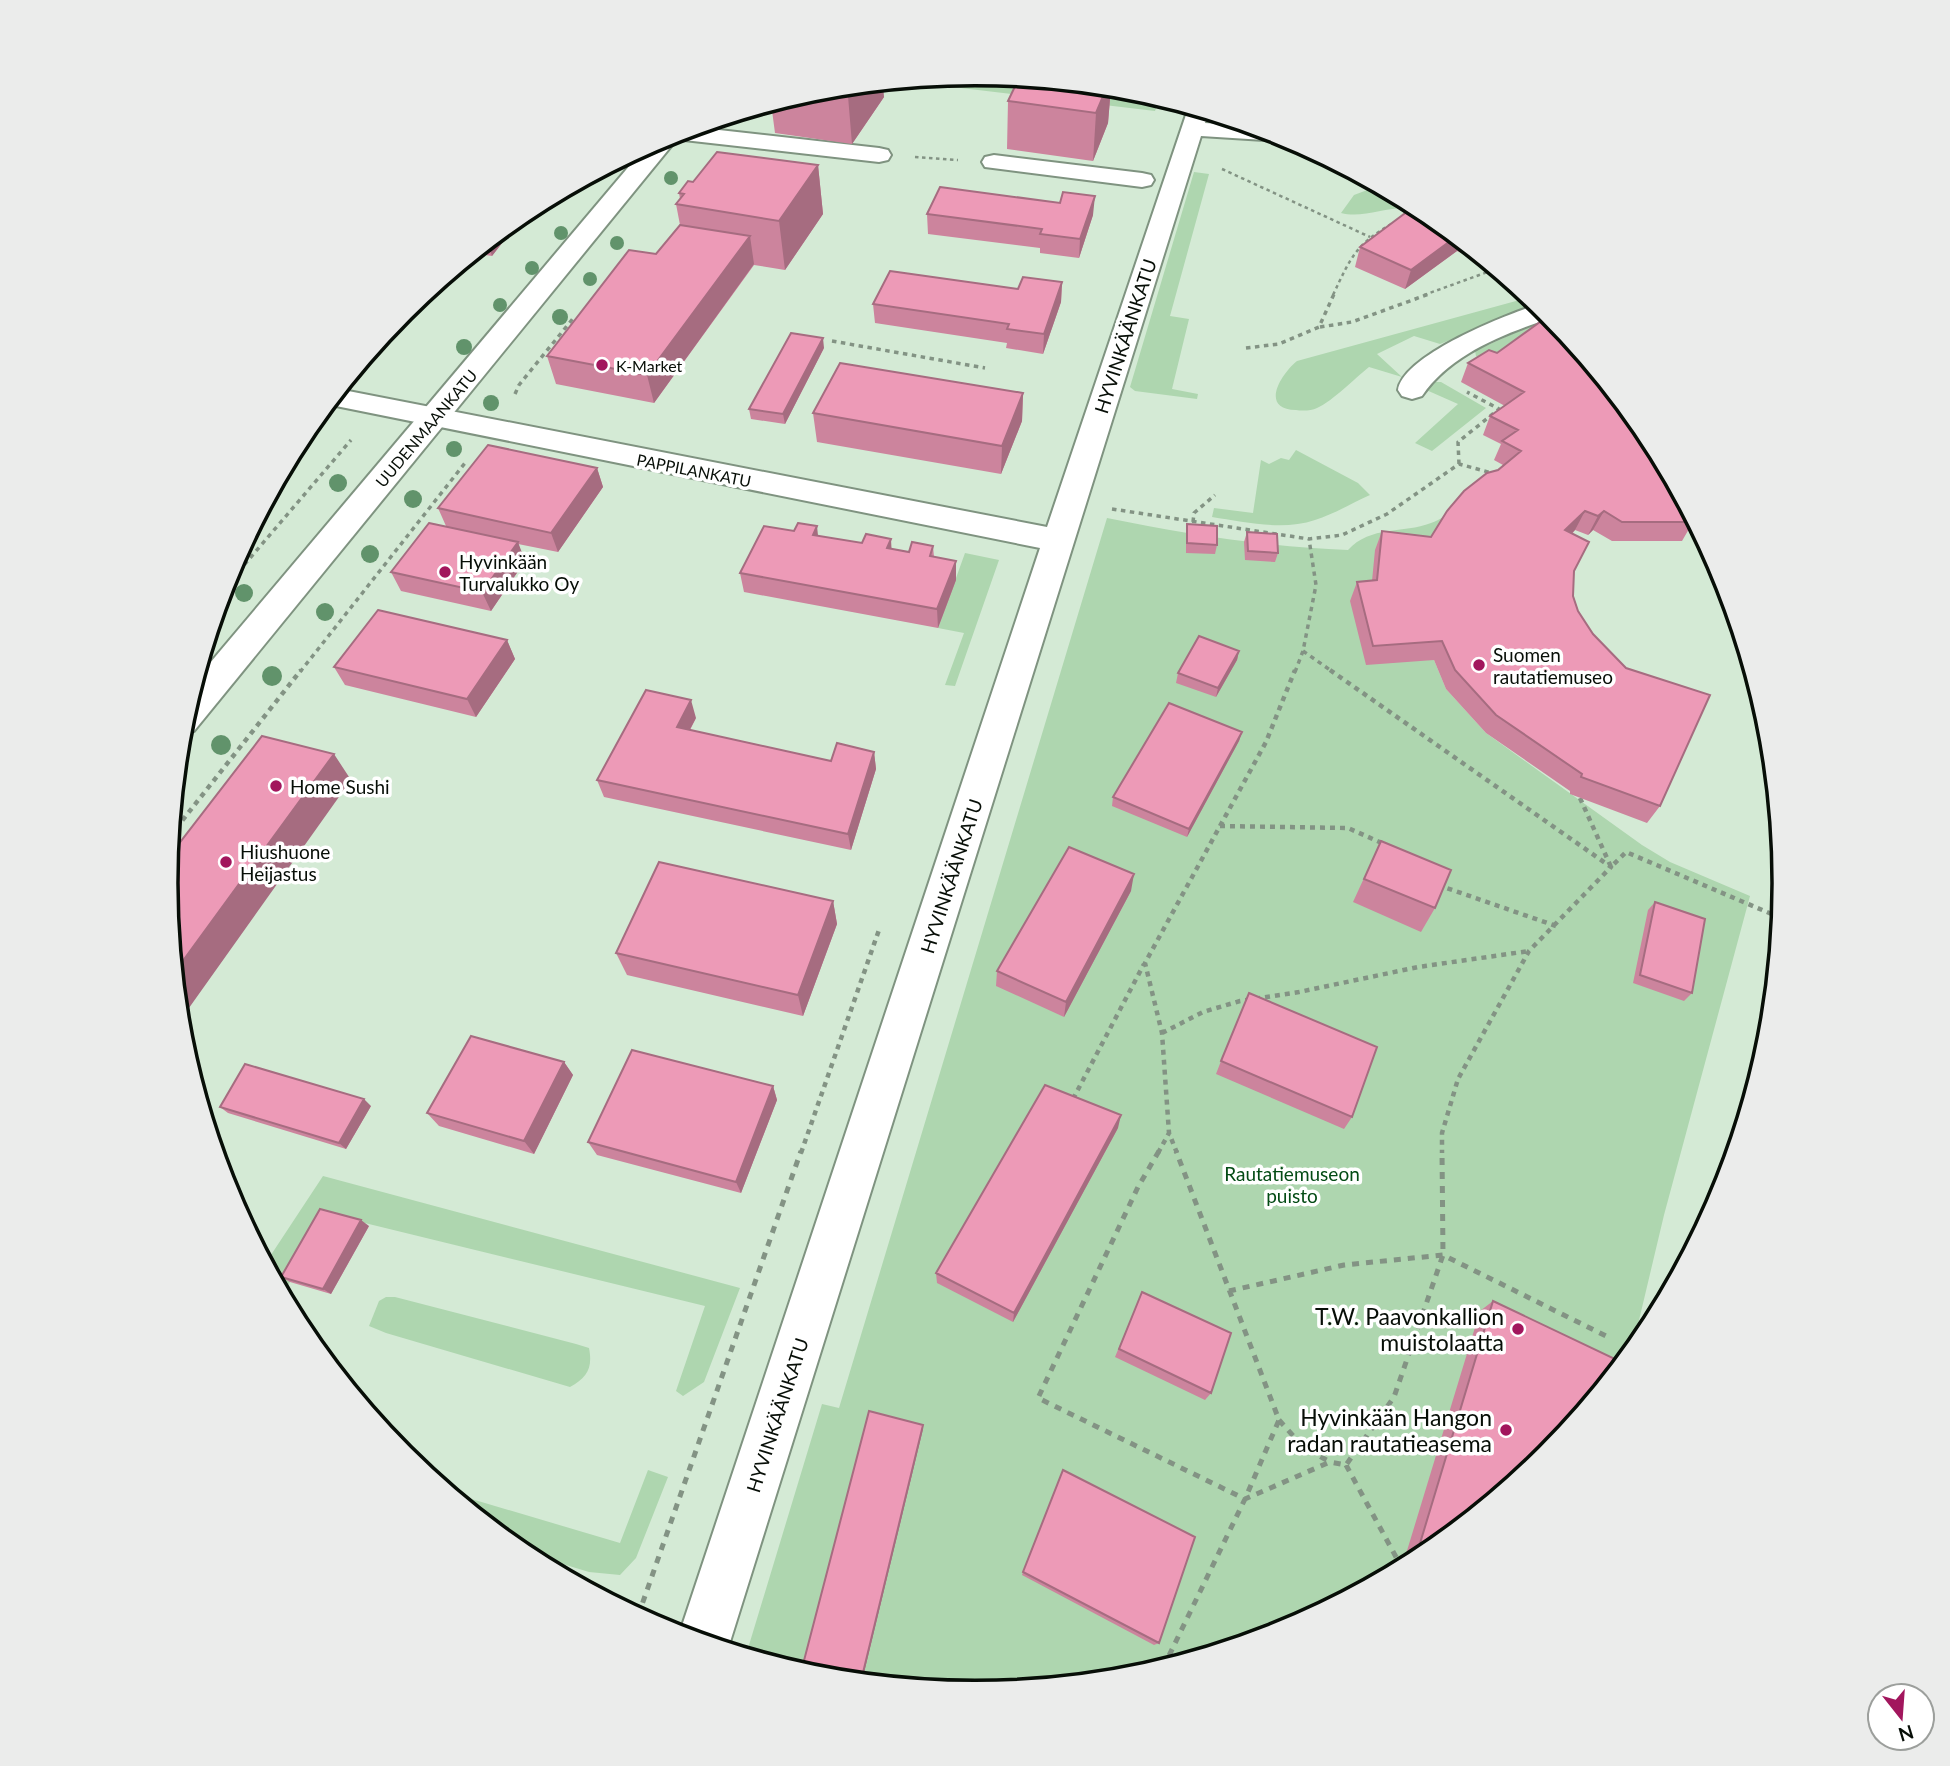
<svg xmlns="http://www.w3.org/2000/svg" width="1950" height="1766" viewBox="0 0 1950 1766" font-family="Lato,sans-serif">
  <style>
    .green { fill: #aed6af }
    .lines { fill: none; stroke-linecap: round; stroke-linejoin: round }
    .minor-casing { stroke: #7f9380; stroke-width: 4 }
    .major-casing { stroke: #7f9380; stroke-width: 4 }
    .path-far3 { stroke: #839384; stroke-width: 2.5; stroke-dasharray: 3.5 3.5; stroke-linecap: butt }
    .path-far2 { stroke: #839384; stroke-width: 3.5; stroke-dasharray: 4.5 4.5; stroke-linecap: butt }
    .path-far1 { stroke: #839384; stroke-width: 4.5; stroke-dasharray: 5 5; stroke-linecap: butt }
    .path { stroke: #839384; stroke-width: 5; stroke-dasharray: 7 7; stroke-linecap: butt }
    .minor { fill: #fff; fill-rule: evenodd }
    .major { fill: #fff; fill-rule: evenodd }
    .tree { fill: #61936b }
    .wall { fill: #cc849d }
    .shaded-wall { fill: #a66c80 }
    .building { fill: #ed9ab7; stroke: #a66c80; stroke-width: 2 }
    .poi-dot { fill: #a2165d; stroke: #fff; stroke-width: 2.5 }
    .labels { text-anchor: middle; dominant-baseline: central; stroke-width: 7; stroke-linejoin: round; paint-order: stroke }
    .far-poi-label { font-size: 16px; fill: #070e07; stroke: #fff; text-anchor: start }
    .far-street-label { font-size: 16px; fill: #070e07; stroke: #fff }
    .street-label { font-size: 19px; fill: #070e07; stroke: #fff }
    .poi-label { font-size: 19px; fill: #070e07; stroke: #fff; text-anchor: start }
    .park-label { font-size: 19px; fill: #034b14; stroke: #fff }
    .near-poi-label { font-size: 23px; fill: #070e07; stroke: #fff; text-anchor: end }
    .rim { fill: none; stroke: #070e07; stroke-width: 3.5 }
  </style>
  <rect width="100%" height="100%" fill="#d4ead5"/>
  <path class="green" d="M975,74L1133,89L1160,97L1155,111L902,81Z
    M1194,172L1209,174L1170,316L1189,319L1172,389L1198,394L1197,399L1135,391L1130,387Z
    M1378,186L1381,187L1428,212C1396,200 1368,220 1341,213L1354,195Z
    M1531,297L1540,305L1440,344L1414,336L1377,354L1402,377L1369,367C1355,378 1333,401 1317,408C1311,411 1302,411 1296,410C1259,409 1281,374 1297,361Z
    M1552,316L1495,368L1476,356L1475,351Z
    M1431,382H1441L1486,408L1432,451L1415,443L1458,404L1424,389Z
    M1296,450L1358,483L1370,495C1352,503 1334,514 1315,520C1283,531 1244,522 1212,517L1214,508L1253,513L1261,460L1269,464L1281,458L1289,460Z
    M1456,510L1434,660L1446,689L1486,733L1642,845L1670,862L1750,896L1664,1215L1631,1354L1547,1456L1424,1556L1284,1631L1133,1677L975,1692L817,1677L746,1655L822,1404L839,1408L1107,518C1186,534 1267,547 1348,550C1371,525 1403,534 1431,523C1440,520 1448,514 1456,510Z
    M965,553L999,560L955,686L945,685L964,633L938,628Z
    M323,1176L740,1288L704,1382L683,1396L676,1391L705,1306L328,1214L282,1296L265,1264Z
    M386,1297H395L576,1344L589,1348C593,1368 587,1378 570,1387L386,1333L369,1326L379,1301Z
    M648,1470L668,1477L636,1558L620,1575L589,1572L520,1551L448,1492L620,1543Z"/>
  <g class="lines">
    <defs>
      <path id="minor" d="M1189,106L1209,112L1205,123L1254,126L1289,138L1280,141L1201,136L730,1642L727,1650L679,1635L1040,548L326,404L338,389L1047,527Z
        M692,127L879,148L888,150L891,155L888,160L879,162L675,139L665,135Z
        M994,155L1142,173L1151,175L1154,180L1151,185L1142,187L985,167L982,162L985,157Z
        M1539,304L1553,317C1505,334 1451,353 1422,396L1412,399L1402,396L1398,390C1403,355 1507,314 1539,304Z"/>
      <path id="major" d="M679,131L681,134L677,139L194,731L180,734L194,682L647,145Z"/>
    </defs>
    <use href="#minor" class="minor-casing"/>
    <use href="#major" class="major-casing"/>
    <path class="path-far3" d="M963,75L1019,83
      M1105,93L1162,100
      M915,157L958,160
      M1222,169L1370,237
      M1333,295C1351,257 1355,245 1393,223
      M1424,295L1496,269"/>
    <path class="path-far2" d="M1320,327L1352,322L1429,294
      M832,341L985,368
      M1246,348L1279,344L1319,327L1334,294
      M515,394L519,385L575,316
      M1459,464L1458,442L1499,409L1467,392
      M1112,509L1309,539L1342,535L1387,514L1459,464L1492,473
      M1193,522L1194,513L1215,495
      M221,592L351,440
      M1303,651L1333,672
      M300,672L465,463
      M1295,672L1303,651L1316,585L1309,539"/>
    <path class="path-far1" d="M1330,670L1611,867L1529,951L1458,1079L1442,1133V1153
      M1580,798L1611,867L1626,852L1781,918
      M1220,826L1348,828L1384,844
      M170,836L301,670
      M1438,885L1556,926
      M1162,1033L1203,1012L1240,1001L1299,992L1418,967L1529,951
      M1073,1099L1144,964
      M801,1153L880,927
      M1158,1153L1169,1133
      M1177,1153L1169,1133L1162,1033L1145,963L1266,742L1295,670"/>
    <path class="path" d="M1159,1151L1138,1187L1038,1398L1245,1499L1330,1462L1346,1465L1394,1397L1443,1255L1442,1151
      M1229,1291L1344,1265L1443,1255L1606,1336
      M1279,1420L1303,1447L1330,1462
      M1346,1465L1402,1568
      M638,1616L801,1151
      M1163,1668L1245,1499L1279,1420L1176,1151"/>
    <use href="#minor" class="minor"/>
    <use href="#major" class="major"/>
  </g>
  <g class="tree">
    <circle cx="671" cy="178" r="7"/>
    <circle cx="561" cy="233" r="7"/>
    <circle cx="617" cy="243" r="7"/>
    <circle cx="532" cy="268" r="7"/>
    <circle cx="590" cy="279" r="7"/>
    <circle cx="500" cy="305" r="7"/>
    <circle cx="560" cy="317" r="8"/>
    <circle cx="464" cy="347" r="8"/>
    <circle cx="491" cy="403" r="8"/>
    <circle cx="454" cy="449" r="8"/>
    <circle cx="338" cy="483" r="9"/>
    <circle cx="413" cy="499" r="9"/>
    <circle cx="370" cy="554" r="9"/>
    <circle cx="244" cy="593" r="9"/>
    <circle cx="325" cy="612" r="9"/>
    <circle cx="272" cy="676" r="10"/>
    <circle cx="221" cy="745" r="10"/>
  </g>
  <path class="wall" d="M1019,78L1111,87L1108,123L1093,161L1007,149L1008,101Z
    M817,89L884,97L852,144L775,133L771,103Z
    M818,165L823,214L785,270L754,265L654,403L556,384L547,356L656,254L680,225L676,204L680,199L679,193L693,182Z
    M1425,210L1477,253L1470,257L1457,251L1405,289L1355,267L1360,247Z
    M927,214L1093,215L1079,258L1040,253V248L928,234Z
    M507,225L509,234L492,256L472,253Z
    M1062,282L1061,302L1043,354L1006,348L1007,343L875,323L873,304L1018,289Z
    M824,348L785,424L751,419L749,409Z
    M1497,353L1693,522L1682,541H1612L1593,530L1588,535L1575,530L1572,534L1574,571L1573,596L1578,611L1660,806L1647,823L1570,794V791L1486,733L1446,689L1434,660L1366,665L1350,601L1357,582L1372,581L1375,550L1382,531L1431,537L1503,465L1494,460L1501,444L1483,435L1490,416L1505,406L1461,382L1468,363Z
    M1023,393L1022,421L1001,474L817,442L813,413Z
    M597,468L603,487L558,552L518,544L525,561L491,611L401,591L391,572L446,526L438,508Z
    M1187,524L1217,545L1215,554L1186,553V534Z
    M1247,532L1278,553L1275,562L1245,560L1244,542Z
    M818,536L862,543L891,539V549L909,552L933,546L934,557L956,561V580L938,628L744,592L740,573Z
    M507,640L515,659L476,717L345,685L334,667Z
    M1239,651L1237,660L1216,697L1176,683L1178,673Z
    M696,718L690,730L831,761L874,752L876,769L851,850L604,797L597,780Z
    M1242,732L1239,741L1187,837L1112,806L1113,797Z
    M1381,841L1435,908L1421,932L1353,902Z
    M1131,891L1064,1017L996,986L997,971Z
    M833,901L837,924L803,1016L627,975L616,953Z
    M1655,902L1692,993L1684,1001L1633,983L1648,910Z
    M1221,1061L1352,1117L1344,1129L1216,1074Z
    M564,1062L573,1075L534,1154L439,1126L427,1113Z
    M773,1086L777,1100L741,1193L597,1155L588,1142Z
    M371,1106L346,1149L228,1113L220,1107Z
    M1118,1128L1013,1322L937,1283L936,1273Z
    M369,1226L331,1294L290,1282L281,1277Z
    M1142,1292L1211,1393L1205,1400L1115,1357Z
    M1493,1301L1547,1456L1424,1556L1417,1560L1406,1554L1480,1311Z
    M1063,1470L1159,1643L1154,1645L1022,1575Z"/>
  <path class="shaded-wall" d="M883,83L884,97L852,144L848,96L856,85Z
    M1107,87H1111L1108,123L1093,161L1096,113Z
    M818,165L823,214L785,270L779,221Z
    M1095,196L1093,215L1079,258L1080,239Z
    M507,225L509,234L492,256L489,246Z
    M750,236L754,264L654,403L647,375Z
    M1457,236L1461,239L1457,251L1405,289L1411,270Z
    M1473,249L1477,253L1470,257Z
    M1062,282L1061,302L1043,354L1044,334Z
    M823,338L824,348L785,424L783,414Z
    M1023,393L1022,421L1001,474L1002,446Z
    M303,432L310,446L273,488L302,433Z
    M597,468L603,487L558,552L551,533Z
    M1585,511L1575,530L1556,549L1565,530Z
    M1604,511L1593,530L1588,535L1598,516Z
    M817,526L819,545L813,535Z
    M891,539L892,558L887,548Z
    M518,542L525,561L491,611L482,592Z
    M956,561V580L938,628L937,609Z
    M507,640L515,659L476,717L467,699Z
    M1239,651L1237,660L1216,697L1218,688Z
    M691,700L696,718L682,744L677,727Z
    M1242,732L1239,741L1187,837L1189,829Z
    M874,752L876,769L851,850L848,834Z
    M334,754L351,780L179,1022L174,973Z
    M1134,874L1131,891L1064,1017L1066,1002Z
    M833,901L837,924L803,1016L798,995Z
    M564,1062L573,1075L534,1154L524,1141Z
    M773,1086L777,1100L741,1193L736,1182Z
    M364,1099L371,1106L346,1149L339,1143Z
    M1121,1115L1118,1128L1013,1322L1014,1313Z
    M361,1220L369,1226L331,1294L323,1289Z
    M923,1425V1429L862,1681H861Z"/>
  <path class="building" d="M1019,78L1107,87L1096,113L1008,101Z
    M856,85L848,96L811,91L817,89Z
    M717,152L818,165L779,221L676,204L684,194L679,193L688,181L693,182Z
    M940,187L1060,203L1063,192L1095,196L1080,239L1040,234L1042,229L927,214Z
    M1416,205L1425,210L1457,236L1411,270L1360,247Z
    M680,225L750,236L647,375L547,356L629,250L656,254Z
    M504,227L489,246L482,245Z
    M890,271L1018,289L1023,277L1062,282L1044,334L1007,329L1009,324L873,304Z
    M1551,314L1648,434L1681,495L1693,522H1622L1604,511L1598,516L1585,511L1565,530L1589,542L1574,571L1573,596L1578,611L1593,634L1626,668L1710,695L1660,806L1581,777L1582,774L1496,715L1455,670L1442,641L1373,646L1357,582L1377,580L1382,531L1431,537L1447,511L1464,491L1487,473L1498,470L1521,451L1502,441L1518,430L1490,416L1524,392L1468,363L1489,350L1497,353Z
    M791,333L823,338L783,414L749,409Z
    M840,363L1023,393L1002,446L813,413Z
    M488,445L597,468L551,533L438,508Z
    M429,523L518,542L482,592L391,572Z
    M798,523L817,526L813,535L862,543L866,534L891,539L887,548L909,552L912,542L933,546L930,556L956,561L937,609L740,573L764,526L794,531Z
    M1187,524L1217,526V545L1187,543Z
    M1247,532L1277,534L1278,553L1248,551Z
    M378,610L507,640L467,699L334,667Z
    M1199,636L1239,651L1218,688L1178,673Z
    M646,690L691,700L677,727L831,761L837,743L874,752L848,834L597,780Z
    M1169,703L1242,732L1189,829L1113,797Z
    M262,736L334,754L174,973L166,883L168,858Z
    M1381,841L1451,870L1435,908L1364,879Z
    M1069,847L1134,874L1066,1002L997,971Z
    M659,862L833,901L798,995L616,953Z
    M1655,902L1705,919L1692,993L1640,975Z
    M1249,993L1377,1047L1352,1117L1221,1061Z
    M471,1036L564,1062L524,1141L427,1113Z
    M632,1050L773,1086L736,1182L588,1142Z
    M245,1064L364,1099L339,1143L220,1107Z
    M1045,1085L1121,1115L1014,1313L936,1273Z
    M320,1209L361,1220L323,1289L281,1277Z
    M1142,1292L1231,1333L1211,1393L1119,1349Z
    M1493,1301L1615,1359L1610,1379L1547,1456L1426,1555L1418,1550Z
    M869,1411L923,1425L861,1681L817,1677L801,1672Z
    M1063,1470L1195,1537L1159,1643L1023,1572Z"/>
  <g class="poi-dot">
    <circle cx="602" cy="365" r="7"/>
    <circle cx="445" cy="572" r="7"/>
    <circle cx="1479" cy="665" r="7"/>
    <circle cx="276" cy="786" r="7"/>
    <circle cx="226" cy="862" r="7"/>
    <circle cx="1518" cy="1329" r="7"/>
    <circle cx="1506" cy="1430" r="7"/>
  </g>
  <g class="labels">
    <g class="far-poi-label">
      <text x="616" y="365">K-Market</text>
    </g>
    <g class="far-street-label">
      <text transform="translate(426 428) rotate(-50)">UUDENMAANKATU</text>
      <text transform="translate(694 470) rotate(11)">PAPPILANKATU</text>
    </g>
    <g class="street-label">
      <text transform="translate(1125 336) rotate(-72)">HYVINKÄÄNKATU</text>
      <text transform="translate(951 876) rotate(-72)">HYVINKÄÄNKATU</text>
      <text transform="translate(777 1415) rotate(-72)">HYVINKÄÄNKATU</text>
    </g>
    <g class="poi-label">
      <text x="459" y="561">Hyvinkään<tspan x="459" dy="22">Turvalukko Oy</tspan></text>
      <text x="1493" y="654">Suomen<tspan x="1493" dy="22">rautatiemuseo</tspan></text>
      <text x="290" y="786">Home Sushi</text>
      <text x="240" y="851">Hiushuone<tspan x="240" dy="22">Heijastus</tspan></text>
    </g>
    <g class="park-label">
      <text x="1292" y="1173">Rautatiemuseon<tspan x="1292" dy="22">puisto</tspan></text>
    </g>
    <g class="near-poi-label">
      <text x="1504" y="1316">T.W. Paavonkallion<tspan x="1504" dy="26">muistolaatta</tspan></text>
      <text x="1492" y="1417">Hyvinkään Hangon<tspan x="1492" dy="26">radan rautatieasema</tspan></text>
    </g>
  </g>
  <path d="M0 0H1950V1766H0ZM178 883a797 797 0 1 1 1594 0a797 797 0 1 1-1594 0Z" fill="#ebeceb" fill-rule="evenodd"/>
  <path class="rim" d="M178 883a797 797 0 1 1 1594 0a797 797 0 1 1-1594 0Z"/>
  <g transform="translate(1901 1717) rotate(163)"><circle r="33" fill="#ffffff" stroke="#9c9f9c" stroke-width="2"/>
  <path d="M0-5L12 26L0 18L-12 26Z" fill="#a2165d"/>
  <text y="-10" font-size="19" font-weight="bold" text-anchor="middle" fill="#070e07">N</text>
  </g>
</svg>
